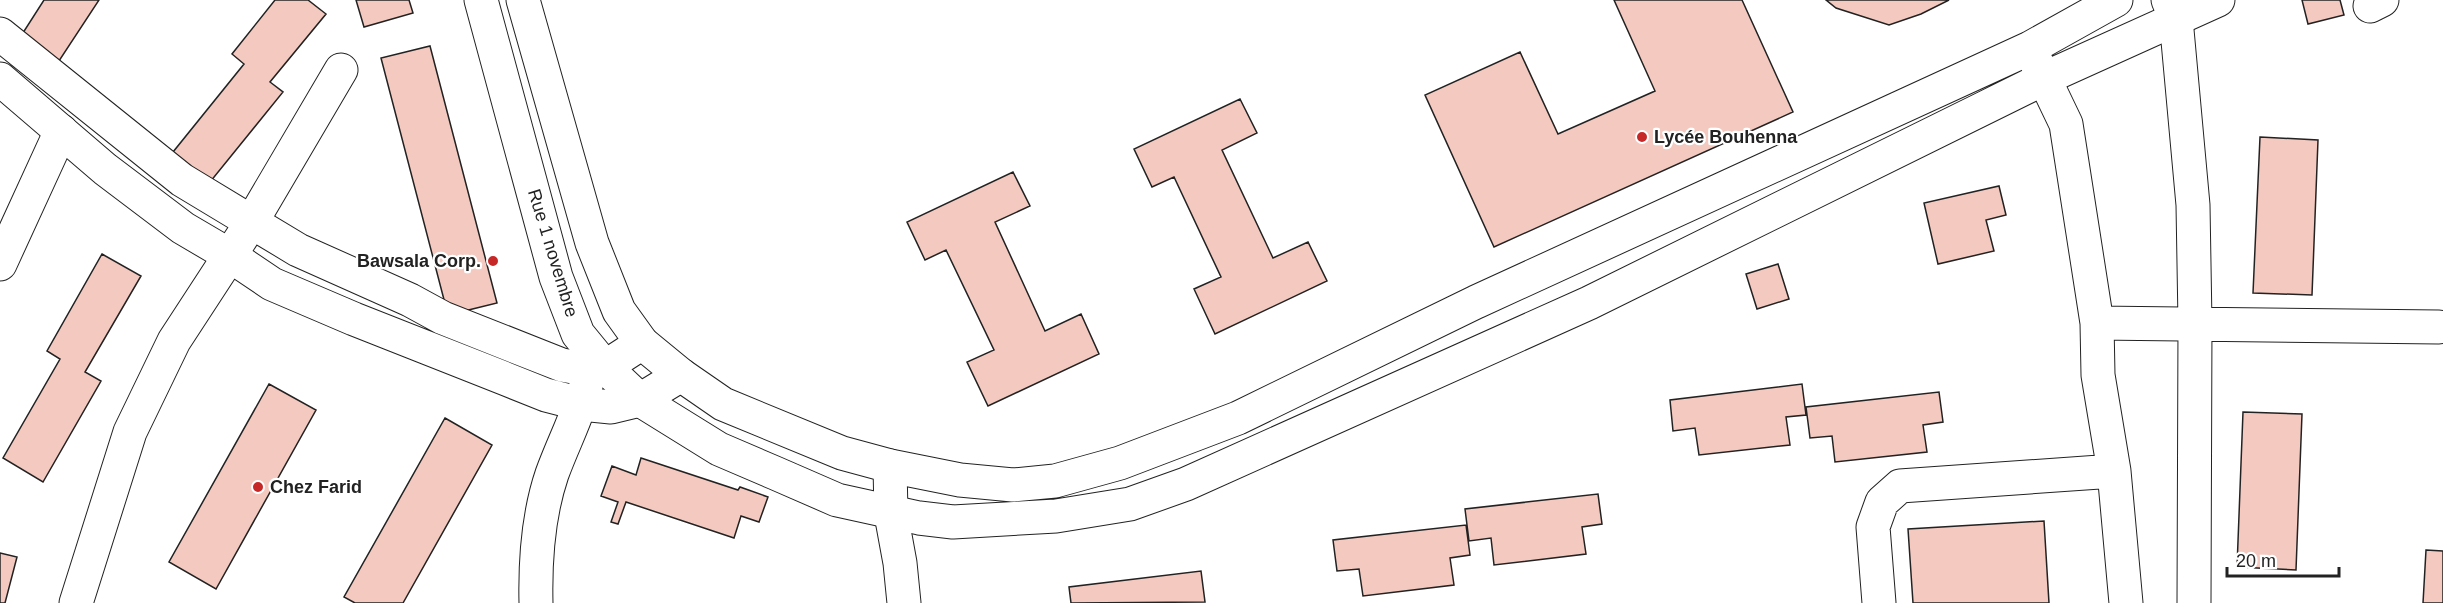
<svg xmlns="http://www.w3.org/2000/svg" width="2443" height="603" viewBox="0 0 2443 603" font-family="Arial,sans-serif">
  <style>
    .building { fill: #f3c9c0; stroke: #222; stroke-width: 1.5 }
    .lines { fill: none; stroke-linecap: round; stroke-linejoin: round }
    .street-casing { stroke: #222; stroke-width: 35 }
    .secondary-casing { stroke: #222; stroke-width: 35 }
    .primary-casing { stroke: #222; stroke-width: 35 }
    .street { stroke: #fff; stroke-width: 33 }
    .secondary { stroke: #fff; stroke-width: 33 }
    .primary { stroke: #fff; stroke-width: 33 }
    .poi-dot { fill: #c62828; stroke: #fff; stroke-width: 2 }
    .labels { text-anchor: middle; dominant-baseline: central; stroke-width: 4.5; stroke-linejoin: round; paint-order: stroke }
    .poi-label { font-size: 18px; font-weight: bold; fill: #222; stroke: #fff; text-anchor: start }
    .street-label { font-size: 18px; fill: #222; stroke: #fff }
  </style>
  <rect width="100%" height="100%" fill="#fff"/>
  <path class="building" d="M44,0H99L57,64L19,39Z
    M275,0H308L326,14L270,82L283,92L206,187L169,157L244,64L232,54Z
    M356,0H409L413,13L364,27Z
    M1614,0H1742L1793,112L1494,247L1425,95L1520,52L1558,134L1655,91Z
    M1826,0H1949L1921,14L1889,25L1836,8Z
    M2302,0H2340L2344,15L2308,24Z
    M430,46L497,303L448,315L381,58Z
    M1240,99L1257,133L1222,150L1273,258L1308,242L1327,281L1215,334L1194,289L1221,277L1174,177L1152,187L1134,149Z
    M2260,137L2318,140L2312,295L2253,293Z
    M1013,172L1030,206L995,222L1045,331L1081,314L1099,354L988,406L967,362L994,350L946,250L925,260L907,222Z
    M1999,186L2006,215L1986,220L1994,251L1938,264L1924,203Z
    M102,254L141,276L85,372L101,381L43,482L3,458L60,359L47,351Z
    M1778,264L1789,299L1757,309L1746,274Z
    M269,384L316,410L216,589L169,562Z
    M1802,384L1806,415L1786,417L1790,445L1699,455L1695,428L1673,431L1670,400Z
    M1939,392L1943,422L1923,425L1927,452L1835,462L1832,436L1810,438L1806,407Z
    M2243,412L2302,414L2296,570L2237,567Z
    M445,418L492,445L403,603H355L344,597Z
    M641,458L738,490L740,487L768,497L759,522L741,516L734,538L626,502L618,524L611,522L618,502L601,496L612,466L636,475Z
    M1598,494L1602,524L1582,527L1586,554L1494,565L1491,538L1469,541L1465,509Z
    M2044,521L2049,603H1913L1908,529Z
    M1466,525L1470,555L1450,558L1454,585L1363,596L1359,569L1337,571L1333,540Z
    M2426,550L2443,551V603H2423Z
    M0,553L17,557L5,603H0Z
    M1201,571L1205,602L1071,603L1069,587Z"/>
  <g class="lines">
    <defs>
      <path id="street" d="M2168,0L2176,19L2193,205L2195,323L2194,603
        M2370,6L2382,0
        M2032,53L2066,124L2097,323L2098,375L2114,471L2126,603
        M0,264L61,131
        M2097,323L2439,327
        M890,466L891,514L900,563L904,603
        M76,603L130,432L174,341L251,223L341,70
        M536,603C535,560 538,515 552,474C564,441 580,412 588,378
        M1879,603L1873,527L1882,502L1900,486L2114,471"/>
      <path id="secondary" d="M0,34L182,180L298,250L410,300L443,318L562,365L590,370L605,367L642,343
        M0,79L105,169L183,228L229,255L272,284L354,319L506,379L546,395L581,404L611,407L640,400L681,375"/>
      <path id="primary" d="M481,0L556,277L578,334L605,367L640,400L719,449L775,473L837,500L919,518L953,522L1056,516L1130,504L1186,484L1589,303L2043,79L2218,0
        M523,0L592,243L619,311L642,343L681,375L723,404L842,453L890,466L960,480L1013,485L1055,481L1120,463L1238,418L1476,302L2030,48L2116,0"/>
    </defs>
    <use href="#street" class="street-casing"/>
    <use href="#secondary" class="secondary-casing"/>
    <use href="#primary" class="primary-casing"/>
    <use href="#street" class="street"/>
    <use href="#secondary" class="secondary"/>
    <use href="#primary" class="primary"/>
  </g>
  <g class="poi-dot">
    <circle cx="1642" cy="137" r="6"/>
    <circle cx="493" cy="261" r="6"/>
    <circle cx="258" cy="487" r="6"/>
  </g>
  <g class="labels">
    <g class="poi-label">
      <text x="1654" y="137">Lycée Bouhenna</text>
      <text x="481" y="261" text-anchor="end">Bawsala Corp.</text>
      <text x="270" y="487">Chez Farid</text>
    </g>
    <g class="street-label">
      <text transform="translate(553 253) rotate(73)">Rue 1 novembre</text>
    </g>
  </g>
  <path d="M2227 567v9h112v-9" fill="none" stroke="#222222" stroke-width="3"/>
  <text x="2236" y="567" font-size="18" fill="#222222" stroke="#ffffff" stroke-width="4.5" paint-order="stroke">20 m</text>
</svg>
